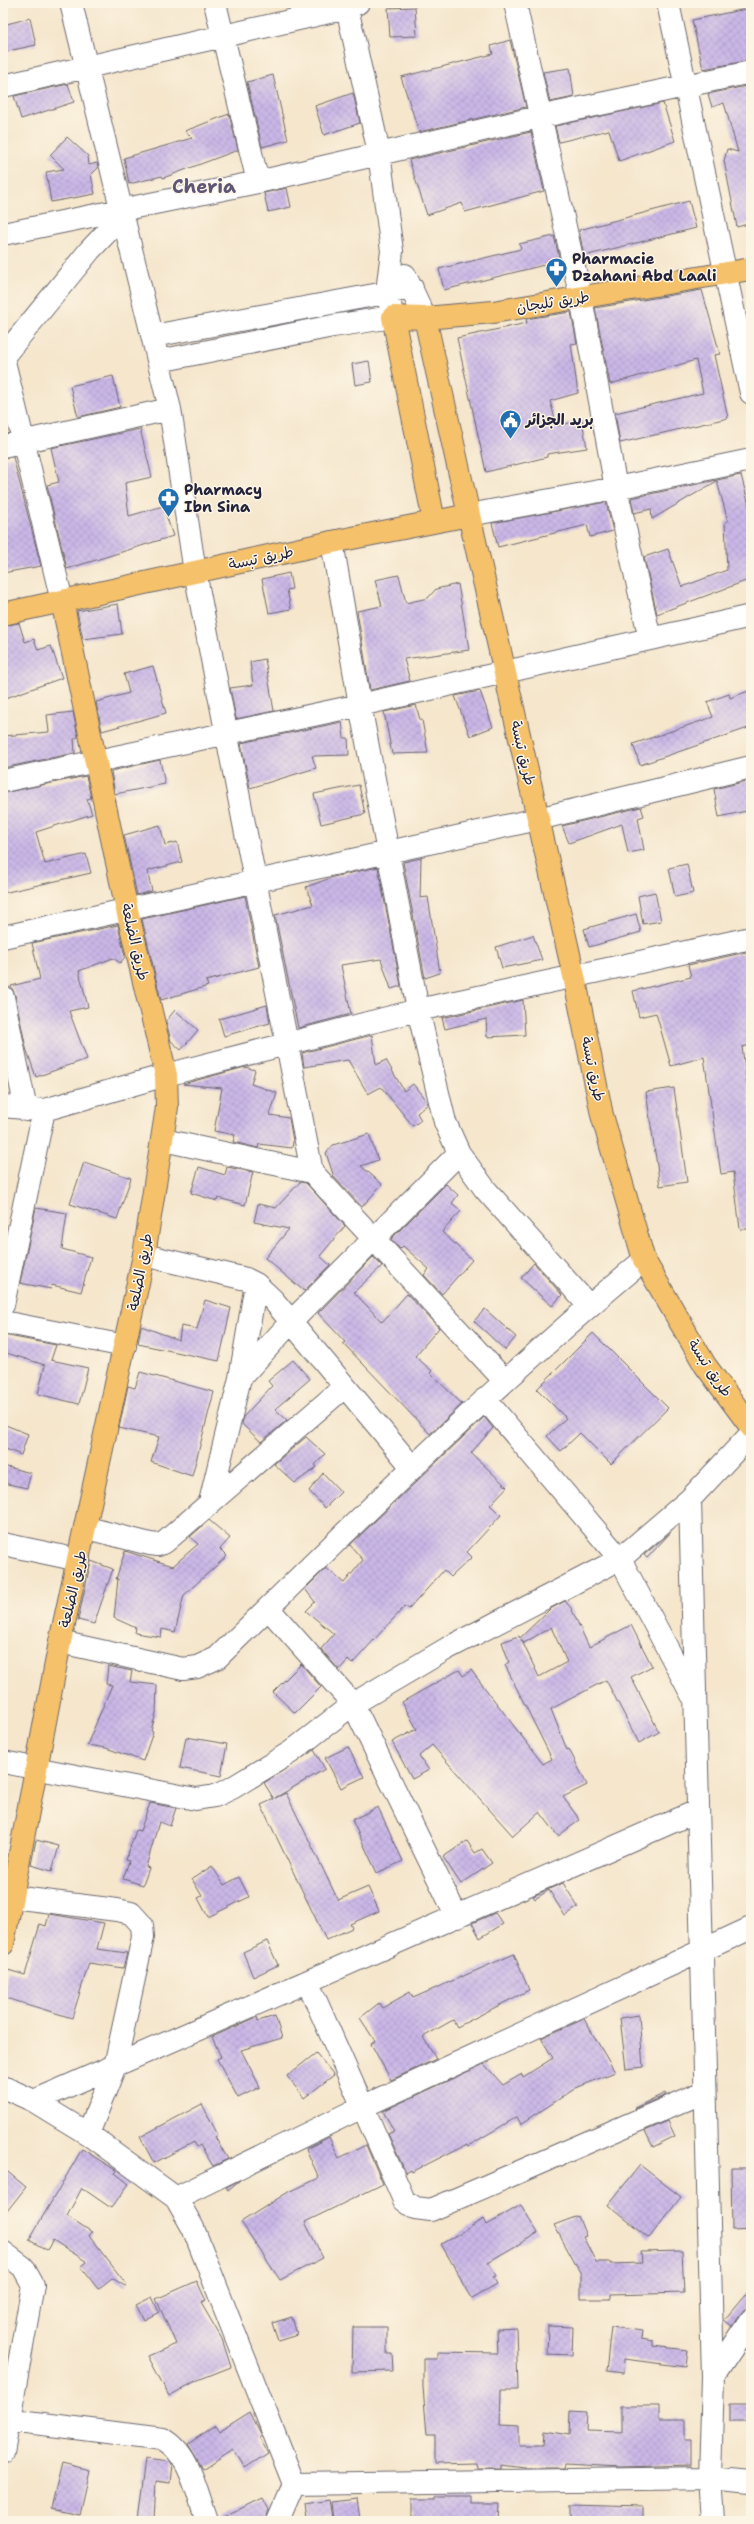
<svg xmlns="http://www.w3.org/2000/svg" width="754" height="2524" viewBox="0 0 754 2524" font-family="'Shantell Sans','Playpen Sans Arabic',sans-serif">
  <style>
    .building { fill: url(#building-cross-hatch); fill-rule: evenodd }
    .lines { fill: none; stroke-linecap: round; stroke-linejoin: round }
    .street-casing { stroke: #6c676e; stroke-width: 24 }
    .primary-casing { stroke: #6c676e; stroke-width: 24 }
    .street { stroke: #fff; stroke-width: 22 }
    .primary { stroke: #f5c16b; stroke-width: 22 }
    .labels { text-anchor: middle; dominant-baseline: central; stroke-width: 3; stroke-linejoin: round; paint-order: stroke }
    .poi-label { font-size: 15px; font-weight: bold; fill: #22223b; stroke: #fcf5e5; text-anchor: start }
    .street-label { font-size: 15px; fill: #22223b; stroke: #fcf5e5 }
    .district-label { font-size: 19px; font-weight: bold; fill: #5d5677; stroke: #fcf5e5 }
  </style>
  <defs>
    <pattern id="building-cross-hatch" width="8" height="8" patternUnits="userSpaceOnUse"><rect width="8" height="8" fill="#cab7e7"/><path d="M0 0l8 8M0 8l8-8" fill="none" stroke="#ad9dc7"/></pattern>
  </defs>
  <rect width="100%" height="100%" fill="#fcf5e5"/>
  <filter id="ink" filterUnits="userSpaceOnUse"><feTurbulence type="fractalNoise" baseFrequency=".025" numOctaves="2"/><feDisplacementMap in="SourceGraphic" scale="8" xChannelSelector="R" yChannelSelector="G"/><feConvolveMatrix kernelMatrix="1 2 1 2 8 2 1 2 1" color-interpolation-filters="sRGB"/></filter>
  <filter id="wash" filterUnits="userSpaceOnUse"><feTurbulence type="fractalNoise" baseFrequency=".012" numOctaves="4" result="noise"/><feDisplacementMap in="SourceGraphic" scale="16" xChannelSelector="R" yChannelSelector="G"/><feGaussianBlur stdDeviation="0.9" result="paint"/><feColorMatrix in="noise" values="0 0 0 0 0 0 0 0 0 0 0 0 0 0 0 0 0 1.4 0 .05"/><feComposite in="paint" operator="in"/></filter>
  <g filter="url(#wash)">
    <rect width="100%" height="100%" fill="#f5e6cc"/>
    <g id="blocks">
      <path class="building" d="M415,7L417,36L390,37L388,8Z
        M751,8V60L703,69L692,20Z
        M30,18L36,45L3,52V25Z
        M510,40L526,107L419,132L401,77L493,54L491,46Z
        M570,68L574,97L550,102L543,72Z
        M273,75L288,140L262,147L247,82Z
        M68,84L74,102L21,119L14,96Z
        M751,85V223L737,227L724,161L727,149L738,152L724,103L712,107L708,94Z
        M353,93L360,123L324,135L315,106Z
        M663,103L675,141L619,161L609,130L559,142L555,126Z
        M229,114L238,150L163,178L162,176L129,184L124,158L192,138L185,131Z
        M531,132L544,191L465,212L462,203L427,215L409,160Z
        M67,137L88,156L89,165L97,163L98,168L91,175L95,194L51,202L46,172L64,169L50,155Z
        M287,188L291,207L268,212L264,193Z
        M689,201L696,228L584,256L579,230Z
        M554,236L560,261L444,290L439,269L521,249L519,244Z
        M702,290L720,354L714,355L728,418L620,443L615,413L703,393L696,360L610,384L595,308Z
        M571,312L577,343L571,344L578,393L550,401L557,426L582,420L587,448L547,454V457L486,472L457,338L527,323L526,319Z
        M369,361L372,382L355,385L352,364Z
        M113,376L120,407L78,417L70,386Z
        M140,429L152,477L125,483L129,516L163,506L173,536L67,569L47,485L59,482L51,448Z
        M13,457L41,566L3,573V458Z
        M741,475L751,513V579L657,614L644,557L668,549L682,587L727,570L725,522L728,521L717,481L652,519L651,509L634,513L631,498Z
        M606,502L613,531L590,537L587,525L498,547L492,523Z
        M289,573L292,589L287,590L291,609L269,613L262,579Z
        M399,575L406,603L428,598L436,589L458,584L469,650L404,659L410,681L370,690L357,611L382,606L375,580Z
        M118,604L122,634L83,639L77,611Z
        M19,623L25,642L34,639L38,650L51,646L62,678L3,699V626Z
        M265,659L274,711L236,719L230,688L253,685L250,662Z
        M153,666L166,713L102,731L96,702L129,693L124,674Z
        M751,690V727L640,765L633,744L713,717L707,702L729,694L730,698Z
        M480,691L493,727L470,736L455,696Z
        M416,705L420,720H422L428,753L392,754L384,712Z
        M73,712L78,737L74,739L75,753L3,768V736L49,732L47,715Z
        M342,722L344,738H348L349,755L312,756L316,768L250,788L241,743Z
        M160,760L165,784L115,794L111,771Z
        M86,776L91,798L87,799L92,814L36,832L45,864L86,854L91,873L3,893V793Z
        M751,780V810L719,817L714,789Z
        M359,785L365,814L321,824L314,794Z
        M641,807L644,816L638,818L644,850L628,853L622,824L569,843L562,826Z
        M160,825L165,845L177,842L182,862L147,871L152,891L137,895L124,835Z
        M421,858L420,898L428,897L440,973L425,978L403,862Z
        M687,864L693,893L675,897L669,868Z
        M378,867L401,986L391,989L381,959L341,965L351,1014L298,1028L275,915L313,905L306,887L333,877Z
        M655,892L661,921L643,924L638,896Z
        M245,896L259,967L206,981L208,986L161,1000L142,919Z
        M636,914L641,932L589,947L584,929Z
        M118,925L125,957L120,963L113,958L79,971L88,1007L69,1011L87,1059L36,1077L26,1048L15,995L11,986L40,979L32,943Z
        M533,935L542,960L502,968L496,947Z
        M751,951V1045L742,1047L751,1110V1229H740L733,1172L721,1174L704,1057L671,1066L656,1013L639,1017L633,991L691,977L688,965Z
        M523,1000L525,1035L487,1037L486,1019L445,1029L442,1018Z
        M267,1005L270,1023L224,1036L219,1019Z
        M175,1010L198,1030L181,1050L171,1041L166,1021Z
        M372,1035L376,1065L386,1060L404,1091L413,1084L427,1102L428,1104L417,1113L421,1120L413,1126L381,1087L368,1094L348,1060L304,1067L302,1053Z
        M245,1067L255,1070L251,1084L277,1093L270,1115L289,1118L293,1141L292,1148L259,1144L258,1148L233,1142L235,1135L214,1131L222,1088L183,1084Z
        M674,1088L687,1182L660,1186L646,1092Z
        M369,1134L378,1160L361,1166L382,1184L362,1207L334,1177L326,1153L333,1145Z
        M84,1162L131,1178L117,1219L70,1204Z
        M199,1167L225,1175L227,1167L253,1172L245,1205L218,1198L217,1201L191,1193Z
        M300,1182L306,1183L345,1226L320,1256L330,1265L304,1291L265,1258L289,1229L254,1222L258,1204L276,1208Z
        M446,1184L458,1195L452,1203L461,1211L442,1232L472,1260L442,1294L424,1275L429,1269L403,1246L400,1249L391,1239Z
        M36,1208L67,1213L62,1249L91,1257L81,1292L52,1285L51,1289L20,1283Z
        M373,1257L382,1266L354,1292L382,1322L407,1294L439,1328L415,1356L432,1371L430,1373L462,1404L430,1434L343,1343L345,1342L318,1313Z
        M534,1263L562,1295L552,1306L521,1278Z
        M205,1300L231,1308L219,1361L138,1344L141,1326L179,1340L181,1326L197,1329Z
        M485,1309L516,1337L505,1350L474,1321Z
        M593,1333L668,1408L611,1464L580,1433L561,1451L547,1436L566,1418L537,1389Z
        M3,1335L56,1345L51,1360L88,1368L79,1404L38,1394L45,1365L3,1352Z
        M293,1360L310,1379L275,1409L287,1420L261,1442L242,1424L243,1417L272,1386L268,1381Z
        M140,1372L214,1392L192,1476L151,1462L159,1437L119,1428L128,1386L135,1388Z
        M484,1417L493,1428L471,1453L507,1487L490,1505L501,1515L467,1552L472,1557L451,1577L444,1570L409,1609L405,1606L352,1664L348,1660L339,1670L321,1649L334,1634L306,1611L315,1602L305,1589L326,1568L344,1583L363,1560L350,1545Z
        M3,1424L28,1434L21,1455L3,1448Z
        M306,1437L325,1454L315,1465L317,1467L295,1483L274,1464Z
        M3,1466L31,1473L27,1488L3,1483Z
        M323,1473L341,1492L325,1508L309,1491Z
        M209,1520L230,1538L220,1549L227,1556L184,1595L175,1632L162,1629L161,1637L135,1633L136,1628L114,1618L118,1579H116L125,1551L173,1566L198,1544L190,1537Z
        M671,1532L647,1558L644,1555Z
        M91,1561L113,1569L94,1624L78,1620Z
        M565,1601L571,1608L589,1647L631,1625L652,1666L631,1677L659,1732L639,1743L606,1680L551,1709L567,1750L569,1749L587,1785L563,1797L580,1820L558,1836L540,1812L513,1836L432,1745L419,1756L429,1770L412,1779L392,1742L417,1729L402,1702L459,1670L463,1676L471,1670L543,1764L552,1759L505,1665L509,1662L502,1642L519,1636L520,1638L550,1609ZM551,1627L567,1662L539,1677L521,1639L524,1643Z
        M301,1664L321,1687L295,1713L273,1692Z
        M108,1666L132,1671L130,1682L157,1685L156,1713L151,1731L153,1732L143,1761L106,1748L87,1745L112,1685L106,1684Z
        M186,1737L227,1744L221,1776L180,1768Z
        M348,1747L364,1777L341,1788L325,1758Z
        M314,1750L325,1769L275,1798L286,1793L338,1900L368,1887L379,1911L350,1924L352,1928L326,1940L261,1805L274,1799L264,1783Z
        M150,1803L176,1808L170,1826L159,1822L146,1867L149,1868L143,1885L123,1879L129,1861L126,1860L136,1830L140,1831Z
        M378,1807L403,1861L377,1873L352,1820Z
        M36,1840L59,1846L52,1871L31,1865Z
        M467,1841L475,1853L482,1849L492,1863L461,1884L443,1857Z
        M212,1866L224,1885L239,1877L249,1897L208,1917L198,1898L202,1896L192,1879Z
        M563,1883L578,1907L565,1916L549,1890L535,1899L533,1896Z
        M495,1913L503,1924L480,1938L472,1923Z
        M49,1914L104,1923L97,1949L127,1953L123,1968L89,1963L72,2018L3,1997L8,1970L25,1975L40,1924L46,1926Z
        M267,1941L278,1965L253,1977L243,1952Z
        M514,1954L529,1990L457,2027L453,2020L423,2037L436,2059L391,2080L371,2044L375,2041L360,2018L379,2003L382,2008L410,1992L413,1998Z
        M639,2015L643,2067L626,2069L620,2018Z
        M275,2016L282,2038L241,2050L260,2087L238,2098L217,2059L221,2057L212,2037L257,2017L258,2021Z
        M584,2019L615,2072L576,2088L521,2124L517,2117L468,2146L467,2144L412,2172L411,2170L406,2173L388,2134L394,2131L383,2111L484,2064L503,2085L522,2074L523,2077L553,2058L541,2038Z
        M316,2053L334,2075L304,2098L287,2076Z
        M665,2093L666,2095L634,2109V2108Z
        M202,2104L218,2135L215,2137L228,2159L213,2166L200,2145L197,2147L194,2142L154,2163L140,2137Z
        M668,2121L675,2136L653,2147L645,2131Z
        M329,2137L339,2158L366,2145L383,2184L305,2222L323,2258L280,2280L241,2222L285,2194L319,2178L306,2149Z
        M82,2149L117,2171L115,2173L129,2184L111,2208L82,2188L67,2216L92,2232L89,2236L127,2285L125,2286L112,2278L98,2289L81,2267L87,2262L53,2240L47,2250L29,2240Z
        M640,2165L681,2197L649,2238L608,2205Z
        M3,2168L26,2187L3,2216Z
        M731,2168H751V2229L732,2230Z
        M240,2180L228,2190L226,2187Z
        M521,2205L538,2233L488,2262L496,2276L493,2277L497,2284L472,2298L441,2244L484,2219L487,2225Z
        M578,2216L586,2236L583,2237L596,2262H610V2264L642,2263L641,2252L682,2251L684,2293L611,2295V2299H581V2274L554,2225Z
        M197,2281L206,2301L201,2303L222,2339L231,2367L198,2380L169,2396L148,2356L176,2344L156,2299Z
        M751,2288V2308L741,2313L732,2326L724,2320Z
        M152,2297L159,2312L144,2320L136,2305Z
        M292,2317L297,2335L278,2341L272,2323Z
        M548,2326L573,2327L572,2355L547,2354Z
        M353,2327H387V2354H392L393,2371L352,2372Z
        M611,2327L642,2331L641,2339L653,2341V2346L688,2350L686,2367L624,2359L623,2373L606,2371Z
        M516,2328L518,2390H501L500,2425L519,2426V2445H544L545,2431L569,2435L570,2411L587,2412L586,2431L621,2432V2406H659V2419H685V2441H691V2465L621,2467L565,2464L564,2468H525L501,2465V2469H477L476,2463L435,2464V2435H427L423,2387V2359H437V2352L498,2353L497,2329Z
        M730,2404H751V2421H730Z
        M250,2412L262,2436L259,2437L268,2453L245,2468L233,2449L203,2469L188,2444L216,2425L220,2431Z
        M145,2459L170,2462L172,2465L170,2483L156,2481L154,2521H137Z
        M62,2463L90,2470L80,2514L51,2508Z
        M436,2496H473V2503H499L498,2521H411V2499H436Z
        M263,2498L269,2510L266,2519L219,2521V2519Z
        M357,2499L360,2521H333L331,2502Z
        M329,2500L332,2517L307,2521L305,2504Z
        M571,2504L642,2506V2521H571Z"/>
    </g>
  </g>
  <g filter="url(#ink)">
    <use href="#blocks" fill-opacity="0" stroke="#6c676e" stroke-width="1"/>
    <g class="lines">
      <defs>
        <path id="street" d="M71,3L170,409L195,572L312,1172
          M215,3L258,182
          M515,3L581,298L616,488L650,639
          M668,3L751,393
          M3,86L347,8L358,3
          M3,234L258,182L539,117L751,72
          M405,275L425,318
          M153,336L412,288
          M3,357L62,601
          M3,357L90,250L109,230L124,219
          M159,361L333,326L393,317L387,292L392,251L379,153L346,3
          M3,446L170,409
          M469,515L616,488L751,460
          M332,542L360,705L418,1010L445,1122L459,1153L485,1189L589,1306
          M3,781L360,705L751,616
          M3,937L538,819L751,767
          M3,997L26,1110
          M3,1106L44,1110L166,1075L418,1010L751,938
          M163,1140L312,1172L505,1381
          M144,1255L246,1279L256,1284L273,1300L412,1467
          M3,1305L44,1110
          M3,1322L125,1346
          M240,1378L290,1323L459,1153
          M485,1399L620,1559L692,1695
          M690,1499L713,2377L710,2478L713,2521
          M210,1502L240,1378L256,1284
          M87,1528L150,1544L158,1545L165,1542L343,1388
          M3,1544L79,1560
          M268,1608L353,1704L457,1917
          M60,1642L183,1669L197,1667L217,1658C356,1522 494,1384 644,1260
          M3,1762L196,1799L215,1796L232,1788L291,1752L353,1704L448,1648L620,1559L690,1499L751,1434
          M12,1897L117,1910L131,1913L142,1925L143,1937L115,2066L88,2134
          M308,1983L404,2200L415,2208L431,2210L704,2092
          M3,2087L34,2101L88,2134L176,2198L193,2228L294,2484L710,2478L751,2482
          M34,2101L697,1811
          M176,2198L362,2107L751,1928
          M3,2252L23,2267L33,2285L3,2453
          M713,2377L751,2320
          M3,2419L163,2439C190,2453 197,2494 207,2521
          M278,2521L294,2484"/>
        <path id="primary" d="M425,318L469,515
          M434,521L393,317L425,318L493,312L751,269
          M3,614L332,542L469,515L574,976L602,1115L644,1260L705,1365L751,1427
          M3,1944L60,1642L144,1255L167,1107L166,1075L127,910L62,601"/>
      </defs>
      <use href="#street" class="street-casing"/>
      <use href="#primary" class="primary-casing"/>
      <use href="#street" class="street"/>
      <use href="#primary" class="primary"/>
    </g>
  </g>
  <defs>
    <symbol id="pharmacy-pin" viewBox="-11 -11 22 30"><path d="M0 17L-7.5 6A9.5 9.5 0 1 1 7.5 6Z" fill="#1f6fb2" stroke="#fcf5e5"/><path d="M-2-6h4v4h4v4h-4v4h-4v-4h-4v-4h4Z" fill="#fff"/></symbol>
    <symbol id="civic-pin" viewBox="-11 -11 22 30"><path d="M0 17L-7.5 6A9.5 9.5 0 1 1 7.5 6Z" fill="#1f6fb2" stroke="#fcf5e5"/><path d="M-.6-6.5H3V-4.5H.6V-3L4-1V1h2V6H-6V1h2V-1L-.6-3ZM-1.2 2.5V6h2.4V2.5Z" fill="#fff"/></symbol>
  </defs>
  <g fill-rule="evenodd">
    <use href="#pharmacy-pin" x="544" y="256" width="25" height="34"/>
    <use href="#civic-pin" x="498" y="408" width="25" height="34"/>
    <use href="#pharmacy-pin" x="156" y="486" width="25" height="34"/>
  </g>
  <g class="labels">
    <g class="poi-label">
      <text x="572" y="259">Pharmacie<tspan x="572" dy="17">Dzahani Abd Laali</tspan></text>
      <text x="526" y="420">بريد الجزائر</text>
      <text x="184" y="490">Pharmacy<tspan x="184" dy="17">Ibn Sina</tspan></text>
    </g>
    <g class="street-label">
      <text transform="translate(553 302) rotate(-9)">طريق ثليجان</text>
      <text transform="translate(261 558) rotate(-12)">طريق تبسة</text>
      <text transform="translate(523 753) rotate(77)">طريق تبسة</text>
      <text transform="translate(135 942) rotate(77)">طريق الضلعة</text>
      <text transform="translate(593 1069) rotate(78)">طريق تبسة</text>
      <text transform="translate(140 1272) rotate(-79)">طريق الضلعة</text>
      <text transform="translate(710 1368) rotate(56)">طريق تبسة</text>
      <text transform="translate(73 1589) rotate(-77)">طريق الضلعة</text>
    </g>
    <g class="district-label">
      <text x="204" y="186">Cheria</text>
    </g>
  </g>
  <rect width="754" height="2524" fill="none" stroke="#fcf5e5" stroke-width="16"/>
</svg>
